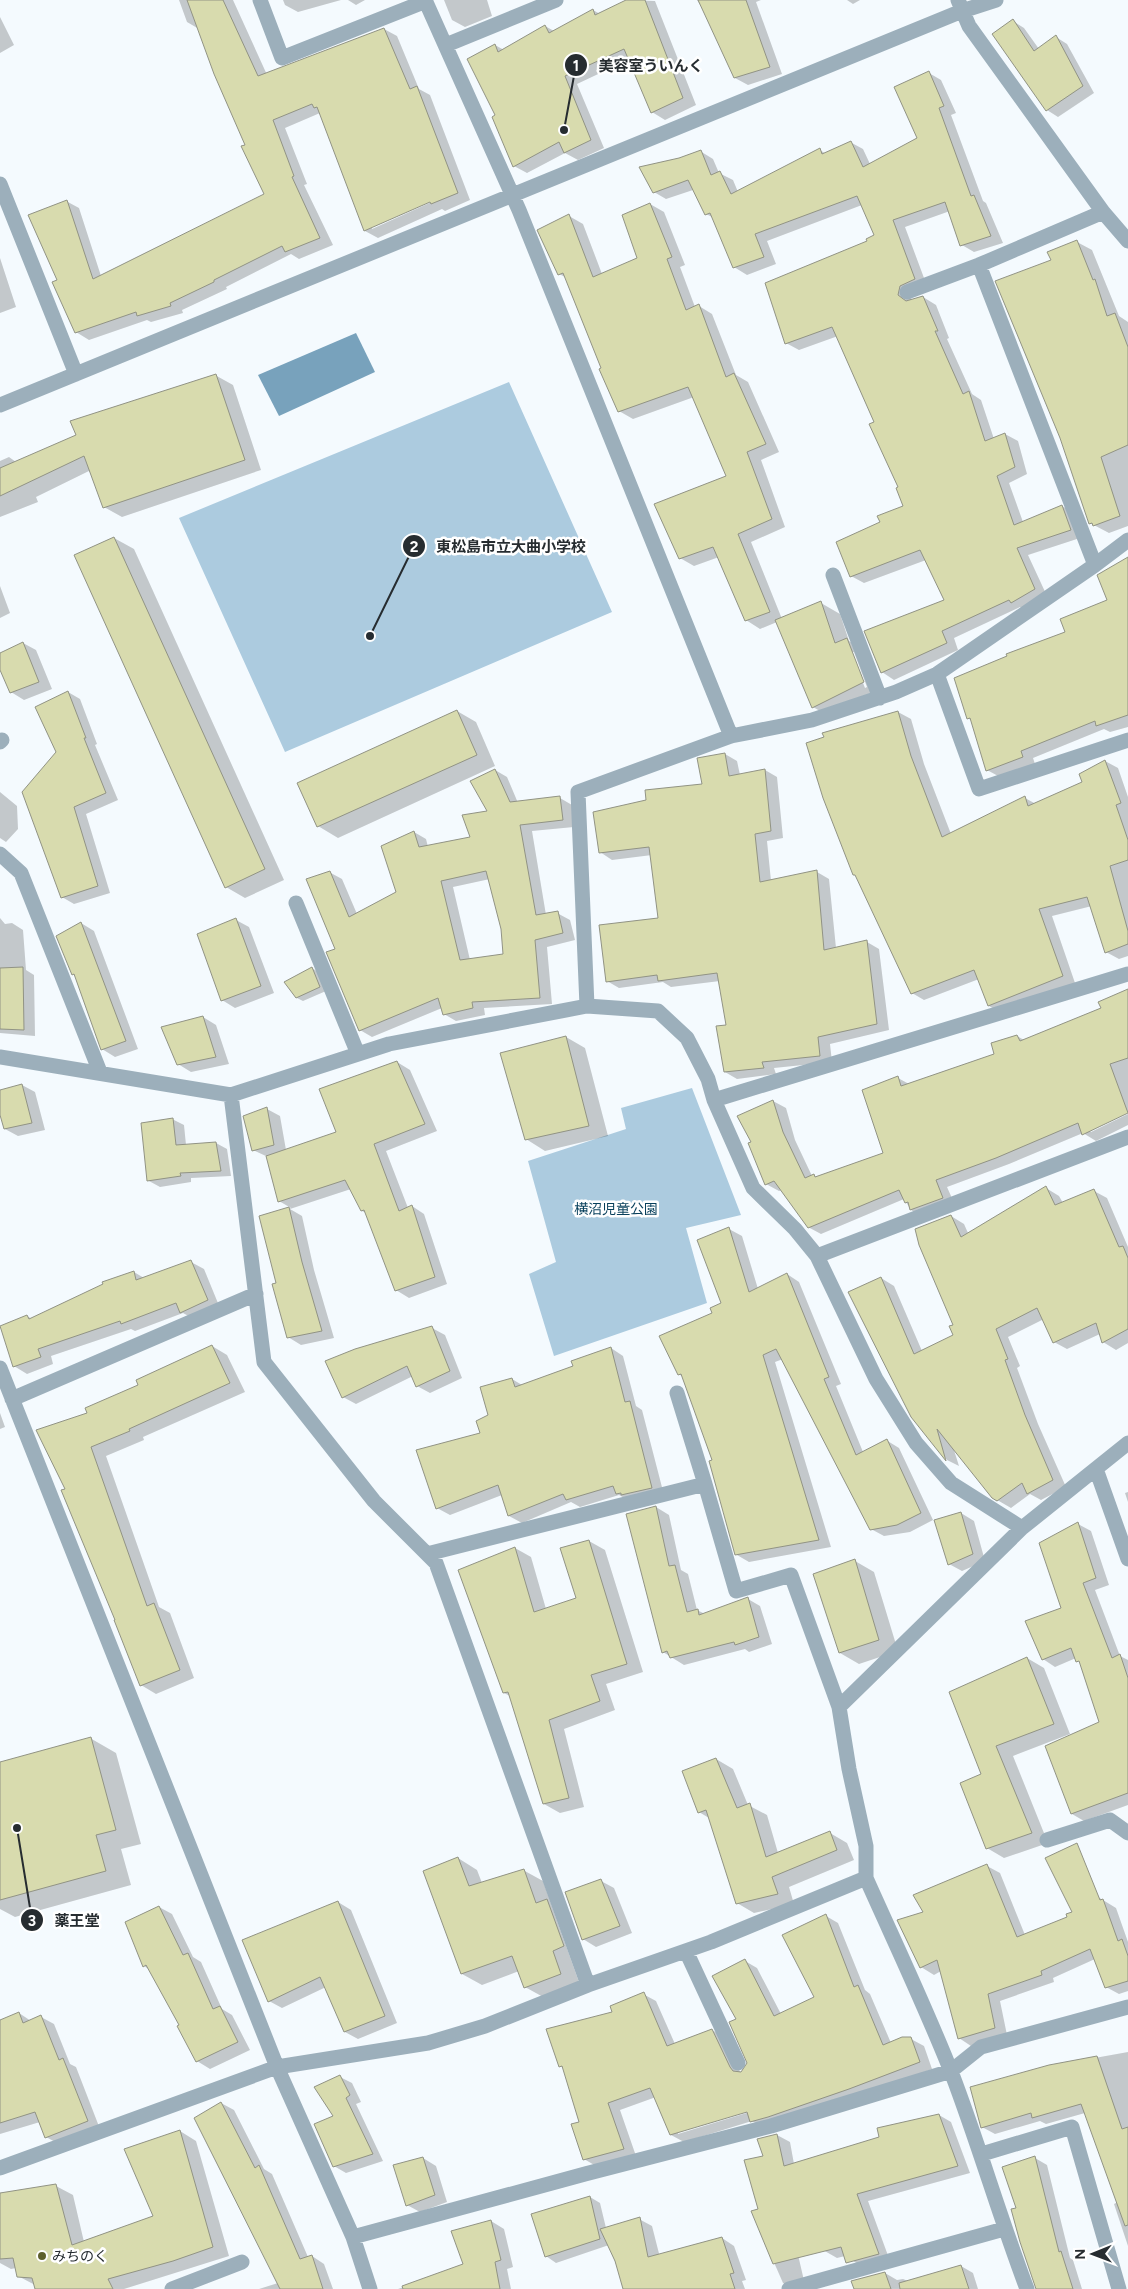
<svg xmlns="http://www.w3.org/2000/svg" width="1128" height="2289" viewBox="0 0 1128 2289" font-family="Figtree,'Noto Sans JP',sans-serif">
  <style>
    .green { fill: #accbdf }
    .water { fill: #78a2bc }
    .shadow { fill: #0003; fill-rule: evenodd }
    .building { fill: #d8dbae; stroke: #919384; fill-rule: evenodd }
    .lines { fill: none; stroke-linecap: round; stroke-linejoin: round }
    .minor { stroke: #9cafbb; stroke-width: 15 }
    .poi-dot { fill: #5e602d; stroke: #fff; stroke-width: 2 }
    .labels { text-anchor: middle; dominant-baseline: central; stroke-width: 5; stroke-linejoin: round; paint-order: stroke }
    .park-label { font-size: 14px; fill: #073f5b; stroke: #fff }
    .poi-label { font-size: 14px; fill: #262c30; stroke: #fff; text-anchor: start }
    .leader { fill: none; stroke: #262c30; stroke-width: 2 }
    .callout-dot { fill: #262c30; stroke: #fff; stroke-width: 2 }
    .mark-label { font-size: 15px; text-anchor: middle; font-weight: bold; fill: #fff }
    .callout-label { font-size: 15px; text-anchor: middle; font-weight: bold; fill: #262c30; stroke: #fff; stroke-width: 5; stroke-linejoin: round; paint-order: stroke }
  </style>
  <rect width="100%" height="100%" fill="#f4fafe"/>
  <path class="green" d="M509,382L612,612L285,752L179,518Z
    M692,1088L741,1215L686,1228L707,1303L554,1356L529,1274L556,1262L528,1161L626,1129L621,1108Z"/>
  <path class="water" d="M356,333L375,372L279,416L258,375Z"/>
  <path class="shadow" d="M179,0H233L268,77L384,29L397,36L419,89L430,95L470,200L445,211L442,209L378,238L365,231L320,113L285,128L307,184L304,185L333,245L299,259L291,254L226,287L227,289L182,310L183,313L151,322L147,320L89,340L76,332L59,281L66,201L79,208L101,276L266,194L199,29L187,22ZM435,198L436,200L372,229V226Z
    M283,0H341L298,12L285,5Z
    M348,0H365L356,5Z
    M444,0H487L492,16L465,27L452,20Z
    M629,0L655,1L696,105L665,120L652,112L630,59L577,84L604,148L578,160L565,153L527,173L514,166L497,116L495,45L504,50L545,26L554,31L593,10L600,14Z
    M697,0H761L756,2L782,74L748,85L735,78L706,14Z
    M847,0H860L853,4Z
    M0,17L14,45L0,53Z
    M1013,21L1024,28L1039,49L1056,37L1067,44L1094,93L1058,117L1047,110Z
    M929,73L941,80L956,113L951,115L983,201L986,203L1003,243L974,252L962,245L950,211L905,227L927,286L912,293L911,301L923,297L936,305L949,338L947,339L972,394L981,400L994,439L1005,434L1018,441L1027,474L1009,483L1023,522L1062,506L1074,513L1083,537L1028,555L1047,596L1024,610L1020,607L954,638L958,650L894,680L882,672L945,600L926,560L864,583L851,576L881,523L905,506L875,423L838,336L799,350L786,343L868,242L875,236L862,205L767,241L776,264L747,275L734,267L714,218L706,214L693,190L666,199L654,192L679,159L700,151L713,159L719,173L733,180L738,192L820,150L826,154L850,142L863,149L870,164L919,139Z
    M650,204L664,212L685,265L680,267L695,307L699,306L712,314L736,375L748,382L779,452L761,460L785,527L751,542L782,619L821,603L840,614L849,641L866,650L882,693L832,718L813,707L777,622L760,629L746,620L719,557L694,566L680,558L728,477L694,397L633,419L619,411L567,278L559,274L569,216L583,224L602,274L639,258ZM851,652H854L867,687L865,688Z
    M1077,242L1092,250L1119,316L1128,322V526L1109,533L1090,523L1053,261Z
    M0,258L16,307L0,313Z
    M215,375L233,385L261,470L122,517L104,507L91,470L36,497L38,502L0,517V461L9,457L16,462Z
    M114,538L134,549L284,880L245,898L226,887Z
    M1128,564V727L1110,732L1104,729L1033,758L1035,764L1000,777L987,770L972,721L968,718L1066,633L1109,600Z
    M0,586L10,613L0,618Z
    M23,643L36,650L52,689L24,700L11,692L0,667V655Z
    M68,692L80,699L97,744L95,745L118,800L86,814L110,893L74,904L62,897L57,752Z
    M457,711L476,722L495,766L338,838L318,826Z
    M898,712L911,719L924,764L951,834L1025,798L1036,804L1084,782L1105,761L1118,768L1128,797V956L1119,959L1106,952L1092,906L1052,916L1075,983L1002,1013L989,1006L979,979L924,1000L912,993Z
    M725,754L737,761L740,775L765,770L777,777L783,838L767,841L771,881L817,872L829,879L836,948L867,942L879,949L889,1030L830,1044L832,1062L774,1068L776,1074L737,1079L725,1072L728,1026L720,981L671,987L663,982L619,988L607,981L660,919L652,855L612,860L600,852L647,801L703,785Z
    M495,770L507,777L518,803L560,798L572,805L574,827L532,831L546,915L557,913L570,920L575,940L547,947L552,1004L484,1008L485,1015L456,1021L444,1014L442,1008L372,1037L360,1030L336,949L329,872L342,879L357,914L397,892L414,832L426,839L428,847L472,838L489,812ZM490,879L502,928L504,955L470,960L453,887Z
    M0,792L17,806L18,829L6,842L0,838Z
    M0,918L5,924L12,923L23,930L26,970L34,975L35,1036L0,1033Z
    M236,920L249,927L274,993L235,1008L222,1000Z
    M81,923L94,931L138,1049L115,1057L102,1049L75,976L73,974Z
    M312,968L318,972L326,991L303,1001L297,998L286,982Z
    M1128,990V1111L1089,1130L1091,1132L1128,1114V1125L1096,1141L1083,1133L1009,1164L947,1187L955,1205L923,1217L911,1210L904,1199L821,1234L808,1227L782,1190L779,1191L766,1184L753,1143L773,1101L786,1108L795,1140L812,1176L817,1177L884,1154L898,1078L909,1084L996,1055L1017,1036L1024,1040L1103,1008Z
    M203,1017L216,1025L229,1064L191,1072L178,1064Z
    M566,1037L585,1048L608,1136L545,1151L526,1139Z
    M397,1062L410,1070L437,1131L386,1151L408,1208L412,1206L424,1214L447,1284L409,1298L396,1290L366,1213L362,1211L351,1189L290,1209L302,1216L314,1270L334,1338L301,1345L288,1337L278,1283L261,1217L291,1208L279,1201L268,1157L253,1150L267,1109L280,1116L286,1150L338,1133Z
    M22,1085L35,1092L45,1130L18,1136L5,1129L0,1111V1092Z
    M172,1119L184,1125L186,1145L216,1143L227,1149L231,1176L191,1178V1182L160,1187L149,1181Z
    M1046,1188L1059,1196L1063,1203L1094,1191L1107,1198L1128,1247V1343L1116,1350L1103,1342L1100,1334L1067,1349L1054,1342L1044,1319L1008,1337L1020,1366L1017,1368L1038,1424L1066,1487L1041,1500L1030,1494L1011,1508L992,1497L953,1447L959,1466L947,1460L912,1416L881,1278L894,1286L922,1351L955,1336L951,1216L964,1224L968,1233Z
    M729,1229L742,1236L758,1289L787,1274L799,1282L841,1384L836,1386L863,1452L886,1440L899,1448L933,1520L910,1532L884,1536L871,1529L783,1359L775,1362L831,1547L749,1562L737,1555L713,1460L684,1377L678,1374L713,1314L723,1304Z
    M191,1262L204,1269L220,1308L194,1319L183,1313L135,1331L131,1329L51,1356L53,1364L27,1374L14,1366L27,1316L32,1319L134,1272L144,1278Z
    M432,1328L445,1335L462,1378L430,1393L417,1386L413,1376L356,1404L343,1397Z
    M212,1346L227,1355L245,1392L143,1437L144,1440L106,1456L159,1607L170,1613L194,1678L156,1694L141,1685L67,1489L89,1414Z
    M611,1348L623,1356L636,1406L642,1410L664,1495L630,1501L619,1495L580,1507L571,1502L522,1523L509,1516L502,1495L450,1515L437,1508L512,1379L522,1385L575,1367Z
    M0,1413L5,1427L0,1429Z
    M1128,1492V1502L1125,1493Z
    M656,1507L669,1515L681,1570L688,1574L697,1610L705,1614L748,1599L760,1606L772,1644L749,1652L745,1649L684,1665L663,1652Z
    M961,1513L974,1521L985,1561L962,1571L949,1564Z
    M1078,1524L1091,1531L1109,1585L1095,1590L1120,1656L1128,1660V1805L1084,1821L1072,1814L1101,1723L1081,1663L1076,1658L1055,1667L1043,1659L1063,1608Z
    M589,1541L605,1550L643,1672L606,1684L615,1710L564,1729L584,1807L560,1813L544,1804L510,1696L504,1693L515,1548L531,1557L546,1609L577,1599Z
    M855,1561L874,1572L898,1651L859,1664L840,1653Z
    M1027,1658L1044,1668L1070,1734L1013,1756L1048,1843L1004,1858L987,1848L983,1774Z
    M90,1738L116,1753L141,1844L121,1849L131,1885L15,1917L0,1909V1763Z
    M716,1759L733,1769L748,1805L767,1815L778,1853L830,1833L847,1843L854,1860L789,1887L794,1904L754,1913L737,1903L709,1818L699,1812Z
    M458,1858L477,1870L482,1883L523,1870L543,1881L580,1985L545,1998L525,1987L519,1971L482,1985L462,1974L425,1872Z
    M987,1866L1000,1873L1025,1935L1069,1917L1098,1897L1116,1908L1128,1942V1991L1119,1994L1106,1987L1095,1959L1053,1978L1054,1982L1000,2001L1007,2035L971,2046L959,2038L941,1971L934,1975L921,1967L924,1913Z
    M601,1881L614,1888L632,1933L596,1947L583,1939Z
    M338,1902L351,1910L397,2023L358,2039L345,2032L326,1987L282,2008L269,2001Z
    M159,1907L172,1914L193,1957L201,1962L222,2009L232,2015L250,2050L210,2069L197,2061L181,2026L150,1970L144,1966Z
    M826,1916L838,1923L865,1990L870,1994L891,2043L911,2039L924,2046L932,2069L862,2096L764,2128L752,2121L684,2142L671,2135L656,2097L620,2110L636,2156L596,2166L584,2159L581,2123L564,2068L560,2066L614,2012L643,1994L656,2001L675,2044L712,2030L724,2037L741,2074L749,2063L737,2020L745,1961L757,1968L781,2014L815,1998ZM752,2109L753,2111L678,2134V2132Z
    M19,2013L31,2021L41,2017L54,2024L70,2064L76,2067L100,2129L59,2144L46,2137L40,2122L0,2134V2021Z
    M1128,2052V2246L1114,2204L1118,2202L1085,2113L1046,2124L1040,2121L995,2134L982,2127L1050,2066Z
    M340,2077L352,2083L361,2102L356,2104L383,2161L346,2173L334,2166L335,2117Z
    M221,2103L234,2110L264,2169L272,2174L308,2257L312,2256L324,2264L333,2289H259L278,2283Z
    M939,2115L951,2122L970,2173L868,2201L890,2261L858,2264L845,2256L837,2258L793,2233L805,2285L794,2289L783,2283L752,2212L759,2209L765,2157L777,2135L790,2142L794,2164L881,2137Z
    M180,2131L196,2141L229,2256L124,2289H36L35,2285L18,2276L16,2268L11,2269L0,2263V2194L56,2186L73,2195L84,2242L154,2217Z
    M423,2158L436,2166L447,2202L420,2212L407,2205Z
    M1035,2158L1047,2165L1070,2258L1073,2260L1082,2289H1037L1017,2209Z
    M590,2197L600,2203L606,2228L639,2219L652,2226L668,2289H625L609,2245L556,2263L546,2256Z
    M491,2221L504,2229L513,2267L507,2269L511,2289H398L465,2265Z
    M722,2238L734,2246L746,2280L742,2281L745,2289H692Z
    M961,2266L973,2273L978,2289H862L885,2273L897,2280L903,2279L908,2281Z"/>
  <path class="building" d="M187,0H223L258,76L384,28L410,89L417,86L458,193L431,204L430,202L364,231L317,107L314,108L312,104L273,120L294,176L292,177L320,238L285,252L282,246L214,280V282L170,303L171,306L137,316L136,312L75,333L52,282L57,280L28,215L67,200L93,279L264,194L241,146L245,145L214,74Z
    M626,0H645L683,98L651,113L624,49L565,76L591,140L564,153L559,142L513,167L492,117L495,115L467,59L495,44L498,52L545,25L549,33L593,9L595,15Z
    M698,0H746L770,67L734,78Z
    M1013,19L1034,51L1056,35L1083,86L1046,111L992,34Z
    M929,71L944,106L939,108L971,196L974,195L991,236L960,246L945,202L893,220L915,279L900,286L898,295L906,301L923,296L938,331H935L963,394L969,391L985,441L1005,433L1015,467L997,476L1014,525L1062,505L1071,530L1017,548L1035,589L1011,603L1009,600L942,631L947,643L881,673L864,631L944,600L920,550L850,577L836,542L880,522L877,516L903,506L896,488L898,487L869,424L874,422L832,327L785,344L765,283L867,241L866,239L874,235L857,196L755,234L764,257L733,268L710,213L705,215L688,180L653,193L639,167L679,158L701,150L711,175L720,171L731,194L820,148L822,154L851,141L863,167L917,138L894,87Z
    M650,203L672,257L667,259L686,310L699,304L726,377L734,373L766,444L747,452L772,519L738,534L770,612L745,621L713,547L679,559L654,504L726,476L688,387L618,412L599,369L601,368L563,273L558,275L537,230L569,214L593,277L637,258L622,215Z
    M1077,240L1093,280L1095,279L1107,316L1115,313L1128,347V445L1101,457L1120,516L1093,526L1092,523L1089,524L1060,438L995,281L1051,260L1047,252Z
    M216,374L245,460L103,508L84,456L0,496V468L76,435L70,421Z
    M114,537L265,869L225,888L74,555Z
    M1128,557V715L1096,726L1095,721L1021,751L1023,757L986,771L970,718L967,719L954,678L1007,656L1006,654L1065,632L1060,619L1107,600L1097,575Z
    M821,601L835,643L847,638L864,682L812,708L775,620Z
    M23,642L39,682L10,693L0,670V653Z
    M68,691L86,738H84L106,793L74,807L98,886L61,898L22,792L56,752L35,707Z
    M457,710L477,755L317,827L297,783Z
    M898,711L911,756L942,837L1025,796L1028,806L1082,782L1079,774L1105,760L1121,803L1116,805L1128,840V860L1110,866L1128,931V944L1105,953L1087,897L1039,909L1063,976L988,1006L974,970L911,994L855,875H853L823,798L806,743L824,737L822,733Z
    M725,753L729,776L765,769L771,831L755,834L760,882L817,870L824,950L867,940L877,1024L818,1037L820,1056L762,1062L764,1068L724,1072L716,1026L726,1025L717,973L658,981L657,975L606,982L599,925L658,918L649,847L599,853L593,812L646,800L645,790L702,784L697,758Z
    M495,769L510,802L560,796L563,820L520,825L536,915L558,911L563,933L535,940L540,998L472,1002L473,1008L443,1015L438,998L359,1031L326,952L335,949L306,879L330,871L349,917L396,892L381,846L414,831L419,847L470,837L462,815L487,811L470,781ZM486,871L501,929L503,954L460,960L441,881Z
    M236,918L261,986L221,1001L197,934Z
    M81,922L126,1041L101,1050L74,974L72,975L56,936Z
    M23,967L24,1030L0,1029V968Z
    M312,967L320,987L296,998L284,982Z
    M1128,989V1058L1110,1064L1128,1113L1082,1135L1078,1123L996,1158L936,1180L943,1198L910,1210L908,1202L905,1203L899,1190L808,1228L774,1181L765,1185L748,1143L751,1142L737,1116L773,1100L783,1132L805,1178L814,1174L815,1177L883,1153L862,1090L898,1076L901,1086L994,1054L991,1043L1017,1035L1020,1041L1101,1008L1098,1002Z
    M203,1016L216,1057L177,1065L161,1027Z
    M566,1036L589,1126L525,1140L500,1053Z
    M397,1061L425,1124L374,1144L399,1211L412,1205L435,1277L395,1291L364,1210L361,1211L345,1180L278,1202L266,1156L336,1132L319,1089Z
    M22,1084L32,1123L4,1129L0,1115V1090Z
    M267,1107L274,1145L252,1151L243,1116Z
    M173,1118L176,1145L216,1142L221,1171L180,1173L181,1176L147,1181L141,1123Z
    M1046,1186L1055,1205L1094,1189L1119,1247L1123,1246L1128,1258V1329L1102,1343L1096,1323L1053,1343L1037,1308L996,1329L1008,1359L1005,1360L1025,1415L1053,1480L1027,1494L1022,1483L997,1501L992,1498L937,1429L946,1461L911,1417L848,1292L881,1277L914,1354L953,1335L949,1326L953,1325L919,1245L915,1229L951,1215L961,1237Z
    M289,1207L302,1262L322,1331L287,1338L272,1284L276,1283L259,1216Z
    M729,1227L749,1292L787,1273L829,1377L824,1379L856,1455L887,1439L921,1513L897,1525L870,1530L776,1349L763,1355L819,1540L735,1555L709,1461L712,1460L681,1374L678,1375L659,1336L712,1313L710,1308L721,1303L697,1240Z
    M191,1260L208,1300L180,1313L176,1303L121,1324L120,1321L38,1349L41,1357L13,1367L0,1326L27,1315L29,1319L103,1284L102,1282L134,1271L136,1280Z
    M432,1326L450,1371L416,1387L407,1366L342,1398L325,1361L355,1349Z
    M212,1345L230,1383L129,1429L130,1431L91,1447L147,1606L154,1603L180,1670L140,1686L114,1620H115L61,1490L65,1489L36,1430L87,1413L85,1408L138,1385L136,1380Z
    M611,1347L625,1402L630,1401L652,1488L621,1495V1493L616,1494L613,1486L566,1500L563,1494L508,1516L498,1485L436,1509L416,1450L480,1433L476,1421L488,1415L480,1387L512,1378L515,1387L573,1366L571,1361Z
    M656,1506L669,1566L675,1565L687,1612L698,1609L699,1615L748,1597L759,1637L735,1645L734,1642L670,1658L667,1651L662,1653L626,1514Z
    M961,1512L973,1554L948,1565L934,1520Z
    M1078,1522L1096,1578L1083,1583L1112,1658L1120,1654L1128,1678V1793L1071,1814L1045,1746L1099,1722L1079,1661L1076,1662L1071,1648L1042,1660L1025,1621L1061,1608L1039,1543Z
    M589,1540L627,1664L591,1675L600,1701L549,1720L569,1798L543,1804L508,1692L503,1693L458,1570L515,1547L534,1612L576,1598L560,1548Z
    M855,1559L879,1640L839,1653L813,1574Z
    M1027,1657L1054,1724L996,1746L1032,1833L986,1849L960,1783L981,1774L949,1692Z
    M91,1737L116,1830L96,1835L106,1871L0,1900V1762Z
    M716,1758L737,1808L750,1803L766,1857L830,1831L837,1850L772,1877L778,1894L736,1904L706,1810L698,1813L682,1771Z
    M1077,1843L1100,1900L1103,1899L1118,1941L1122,1939L1128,1956V1981L1105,1988L1090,1949L1041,1971L1042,1975L988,1994L995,2028L958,2039L937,1960L920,1968L897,1920L923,1912L913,1895L987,1864L1017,1937L1067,1917L1066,1914L1072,1912L1045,1858Z
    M458,1857L469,1886L524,1869L536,1903L547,1899L564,1946L553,1951L561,1974L524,1988L512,1956L461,1974L423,1871Z
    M601,1879L620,1926L582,1940L565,1892Z
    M338,1901L385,2016L344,2032L320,1977L268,2002L242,1940Z
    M159,1906L183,1955L188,1953L213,2009L220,2006L238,2042L196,2062L177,2026L179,2025L146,1965L143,1967L125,1922Z
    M826,1914L854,1987L858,1985L883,2045L902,2037H911L920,2062L849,2089L768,2117L750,2122L747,2112L670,2135L650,2088L608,2103L624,2149L583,2160L571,2124L579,2122L562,2066L559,2067L546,2029L612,2012L610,2006L644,1992L667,2046L712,2029L730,2067L733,2071L741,2072L747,2063L729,2022L736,2019L712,1976L745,1959L774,2016L814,1997L782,1935Z
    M19,2012L23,2023L41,2015L59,2060L63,2058L88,2121L45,2138L35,2112L0,2123V2020Z
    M1097,2056L1122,2129L1128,2127V2225L1125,2226L1081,2104L1032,2118L1031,2113L981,2128L970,2087L1049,2065Z
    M340,2075L350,2095L346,2098L373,2154L333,2167L314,2124L333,2116L314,2087Z
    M221,2102L255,2168L259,2165L300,2259L312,2255L323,2289H280L194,2118Z
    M939,2114L958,2166L857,2194L879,2254L846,2263L841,2247L773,2264L751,2211L758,2209L744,2160L763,2156L757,2139L777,2134L784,2166L879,2137L877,2128Z
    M180,2130L213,2247L173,2261L108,2279L113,2289H35L32,2278L17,2277L13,2258L0,2259V2193L56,2184L72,2245L153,2216L124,2149Z
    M1035,2156L1059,2252L1061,2251L1073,2289H1036L1020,2242L1011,2209L1016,2208L1002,2167Z
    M423,2157L435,2195L406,2206L393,2165Z
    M590,2196L600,2239L545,2257L531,2214Z
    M640,2217L648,2257L722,2237L734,2273L730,2274L735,2289H623L615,2261L600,2229Z
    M491,2220L501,2260L495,2262L500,2289H403L402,2286L463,2264L451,2231Z
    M961,2265L969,2289H900L899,2283Z
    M885,2272L891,2289H854L851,2281Z"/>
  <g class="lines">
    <path class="minor" d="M260,0L282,58L426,1
      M425,0L519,210L731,736
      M958,0L969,26L1103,212L1128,241
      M446,45L556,0
      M0,184L76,374
      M907,292L979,265
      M0,405L962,11L996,0
      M1095,565L979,265L1103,212
      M833,575L880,698
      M937,674L979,789L1128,740
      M0,742L2,740
      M0,854L21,873L100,1072
      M296,903L358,1054
      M587,1006L578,792L731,736L812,720L896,692L937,674L1095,565L1128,540
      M0,1057L231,1095L389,1044L587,1006L658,1011L687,1038L708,1079L714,1100L753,1188L795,1229L817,1256L876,1379L916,1443L951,1483L1022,1528
      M231,1095L264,1362L374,1501L436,1563L588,1985
      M714,1100L1128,974
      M817,1256L1128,1137
      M0,1368L277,2067L353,2237L370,2289
      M677,1393L705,1484
      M12,1399L256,1294
      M1096,1469L1128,1559
      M427,1554L705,1484L736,1591L791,1575L839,1707
      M1047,1840L1110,1820L1128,1833
      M866,1878C895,1943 926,2008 952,2074C979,2145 1000,2218 1027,2289
      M686,1951L738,2063
      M982,2154L1072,2127L1119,2289
      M0,2168L277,2067L428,2043L485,2026L588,1985L711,1942L866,1878V1846L849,1769L839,1707L1022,1528L1128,1443
      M353,2237L585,2174L771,2126L951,2071L981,2047L1128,2007
      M172,2289L242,2262
      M789,2289L1004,2229"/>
  </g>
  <circle class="poi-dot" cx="42" cy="2256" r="5"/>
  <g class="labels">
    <g class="park-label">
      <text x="616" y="1209">横沼児童公園</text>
    </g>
    <g class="poi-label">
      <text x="52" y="2256">みちのく</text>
    </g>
  </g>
  <path class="leader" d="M564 130L576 65M370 636L414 546M17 1828L32 1920"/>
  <g class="callout-dot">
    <circle cx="564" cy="130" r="5"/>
    <circle cx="370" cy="636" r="5"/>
    <circle cx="17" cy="1828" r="5"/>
    <circle cx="576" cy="65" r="12"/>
    <circle cx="414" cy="546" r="12"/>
    <circle cx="32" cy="1920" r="12"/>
  </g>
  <g class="mark-label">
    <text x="576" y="71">1</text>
    <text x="414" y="552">2</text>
    <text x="32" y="1926">3</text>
  </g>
  <g class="callout-label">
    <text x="651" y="71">美容室ういんく</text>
    <text x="511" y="552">東松島市立大曲小学校</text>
    <text x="77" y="1926">薬王堂</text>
  </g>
  <g transform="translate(1093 2254) rotate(269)" stroke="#ffffff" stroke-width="4" paint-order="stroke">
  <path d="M0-4L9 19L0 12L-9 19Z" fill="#262c30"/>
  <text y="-8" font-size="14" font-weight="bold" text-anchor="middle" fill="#262c30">N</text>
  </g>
</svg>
